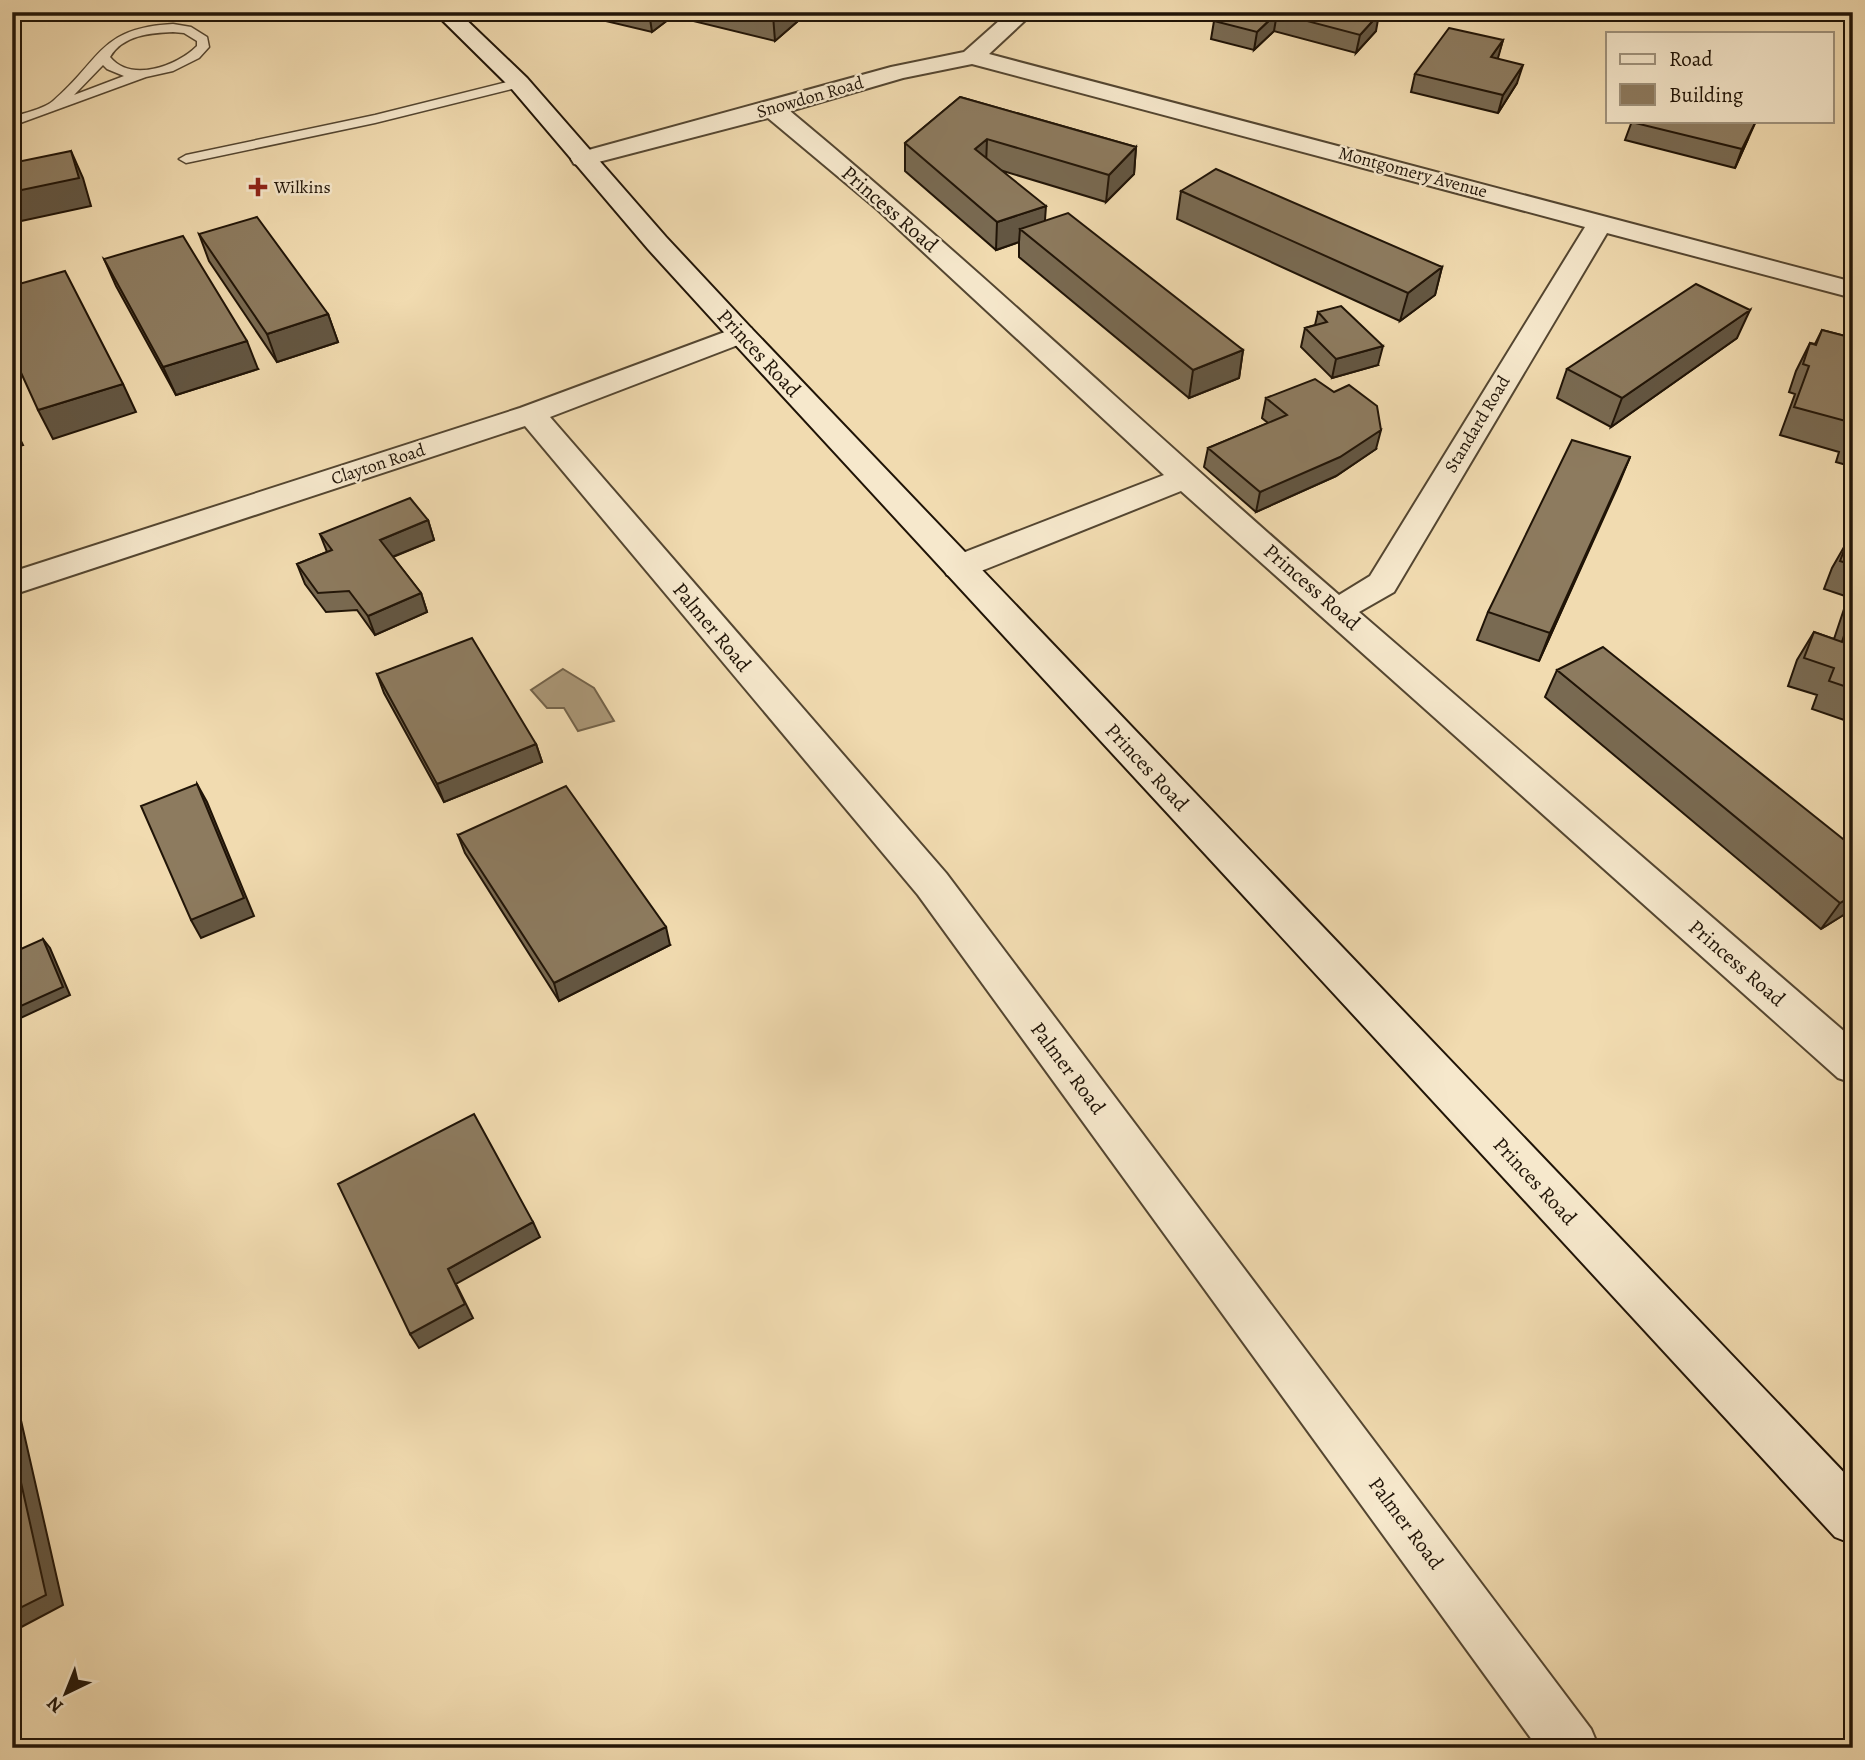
<svg xmlns="http://www.w3.org/2000/svg" width="1865" height="1760" viewBox="0 0 1865 1760" font-family="Alegreya,serif">
  <style>
    .water { fill: #aa9777; stroke: #73634a; stroke-width: 2 }
    .lines { fill: none; stroke-linecap: round; stroke-linejoin: round }
    .lane-casing { stroke: #544631; stroke-width: 3 }
    .street-casing { stroke: #544631; stroke-width: 4 }
    .secondary-casing { stroke: #201407; stroke-width: 4 }
    .lane { fill: #f6e8cc; fill-rule: evenodd }
    .street { fill: #f6e8cc; fill-rule: evenodd }
    .secondary { fill: #f6e8cc; fill-rule: evenodd }
    .wall { fill: #796a52; stroke: #201407; stroke-width: 2 }
    .shaded-wall { fill: #635642; stroke: #201407; stroke-width: 2 }
    .building { fill: #8d7b5f; stroke: #201407; stroke-width: 2 }
    .poi-dot { fill: #8f2418; stroke: #f6e8cc; stroke-width: 2.5 }
    .labels { text-anchor: middle; dominant-baseline: central; stroke-width: 5; stroke-linejoin: round; paint-order: stroke }
    .far-street-label { font-size: 18px; fill: #201407; stroke: #f6e8cc }
    .far-poi-label { font-size: 18px; fill: #201407; stroke: #f6e8cc; text-anchor: start }
    .street-label { font-size: 21px; fill: #201407; stroke: #f6e8cc }
  </style>
  <rect width="100%" height="100%" fill="#f1dbb0"/>
  <filter id="stains"><feTurbulence type="fractalNoise" baseFrequency=".00286" numOctaves="4"/><feColorMatrix values="0 0 0 0 .2 0 0 0 0 .09 0 0 0 0 .02 0 0 0 .5 -.17"/></filter>
  <radialGradient id="worn" r=".72"><stop offset=".6" stop-color="#630" stop-opacity="0"/><stop offset="1" stop-color="#630" stop-opacity=".3"/></radialGradient>
  <path class="water" d="M563,669L594,688L614,721L578,731L564,708H547L531,690Z"/>
  <g class="lines">
    <defs>
      <path id="lane" d="M173,24L191,27L207,37L209,47L199,58L173,71L146,77L12,126V117C24,113 44,109 53,101C102,59 99,28 173,24ZM173,32L184,33L197,41V46C177,66 131,83 110,57C123,35 150,33 173,32ZM103,65L107,69L124,76L74,95Z
        M519,79L524,80V86L375,123L186,163L179,159L186,155L375,115Z"/>
      <path id="street" d="M1009,12H1034L989,54L1853,282V298L1607,233L1394,592L1359,612L1853,1039V1083L1838,1078L1181,491L971,575L959,578L947,575L943,567L947,559L1164,475L878,210L768,118L583,166L574,164L571,159L574,154L891,67L964,52ZM972,64L1585,227L1370,576L1339,595C1154,435 978,267 790,111L903,78Z
        M741,326L751,328L755,334L751,340L550,417L946,873L1591,1729L1599,1748H1538L918,895L525,426L12,595V572L520,408Z"/>
      <path id="secondary" d="M434,12H458L527,78L666,237L751,328L1853,1482V1544L1835,1537L731,340L648,249L511,88Z"/>
    </defs>
    <use href="#lane" class="lane-casing"/>
    <use href="#street" class="street-casing"/>
    <use href="#secondary" class="secondary-casing"/>
    <use href="#lane" class="lane"/>
    <use href="#street" class="street"/>
    <use href="#secondary" class="secondary"/>
  </g>
  <path class="wall" d="M596,12H806V14L775,41L673,16L652,32L597,19Z
    M1207,12H1223L1220,15Z
    M1223,12H1374L1376,31L1356,53L1274,31L1254,50L1211,39L1214,21Z
    M1503,40L1497,59L1517,83L1498,113L1411,92L1415,74Z
    M960,97L1136,147L1134,174L1106,202L1003,171L1045,221L1243,350L1239,378L1189,398L1019,257V242L996,250L905,171V143Z
    M1632,121L1748,139L1735,168L1625,140Z
    M1181,191L1442,267L1435,295L1400,321L1177,219Z
    M199,234L328,314L338,342L277,362L209,261Z
    M104,259L258,369L176,395L116,286Z
    M1318,312L1378,365L1332,378L1301,347L1305,328L1315,325Z
    M1822,330L1853,338V467L1836,462L1839,452L1780,435L1795,394L1789,392L1796,371L1810,343L1815,344Z
    M1737,338L1611,427L1557,398L1567,369Z
    M1266,398L1376,449L1336,476L1256,512L1204,467L1208,448L1268,423L1262,418Z
    M1630,457L1539,661L1477,640L1488,612Z
    M428,520L434,540L393,557L421,593L427,612L375,635L357,610L326,612L305,584L297,564L327,552L320,534Z
    M1848,540L1853,541V723L1812,709L1817,695L1788,686L1797,660L1814,632L1834,639L1848,597L1824,589L1832,568Z
    M1557,670L1853,909L1821,929L1545,697Z
    M377,674L536,744L542,762L444,802L384,693Z
    M458,835L670,945L559,1001L465,853Z"/>
  <path class="shaded-wall" d="M649,12H672L673,16L652,32Z
    M776,12H806V14L775,41L773,15Z
    M1277,13L1274,31L1254,50L1257,32Z
    M1379,14L1376,31L1356,53L1360,35Z
    M1503,40L1498,58L1486,75L1491,57Z
    M1523,65L1517,83L1498,113L1503,95Z
    M1756,121L1748,139L1735,168L1742,149Z
    M987,139L986,166L975,149Z
    M1136,147L1134,174L1106,202L1109,175Z
    M71,151L83,178L91,206L12,223V192Z
    M1046,206L1044,234L1020,229L1019,242L996,250L997,222Z
    M1442,267L1435,295L1400,321L1408,293Z
    M1750,310L1737,338L1611,427L1622,398Z
    M328,314L338,342L277,362L267,334Z
    M247,341L258,369L176,395L163,367Z
    M1383,346L1378,365L1332,378L1336,359Z
    M1243,350L1239,378L1189,398L1193,370Z
    M123,384L136,412L53,439L38,410Z
    M12,423L23,445L12,448Z
    M1381,430L1376,449L1336,476L1256,512L1260,492Z
    M1630,457L1618,486L1539,661L1550,633Z
    M428,520L434,540L387,559L380,540Z
    M421,593L427,612L375,635L368,616Z
    M536,744L542,762L444,802L437,784Z
    M197,784L207,802L254,916L201,938L191,920Z
    M1853,895V909L1821,929L1840,903Z
    M666,927L670,945L559,1001L554,983Z
    M43,939L50,948L70,995L12,1022V1010Z
    M533,1222L540,1237L456,1284L473,1318L419,1348L410,1334L448,1269Z
    M12,1409L20,1416L63,1605L12,1632Z"/>
  <path class="building" d="M763,12H776L773,15Z
    M1223,12H1374L1379,14L1360,35L1277,13L1257,32L1214,21Z
    M1449,28L1503,40L1491,57L1523,65L1503,95L1415,74Z
    M960,97L1136,147L1109,175L987,139L975,149L1046,206L997,222L905,143Z
    M1632,121H1756L1742,149L1631,122Z
    M71,151L79,178L12,192V163Z
    M1216,169L1442,267L1408,293L1181,191Z
    M1068,213L1243,350L1193,370L1020,229Z
    M257,217L328,314L267,334L199,234Z
    M183,236L247,341L163,367L104,259Z
    M65,271L123,384L38,410L12,353V286Z
    M1696,284L1750,310L1622,398L1567,369Z
    M1341,306L1383,346L1336,359L1305,328L1327,322L1318,312Z
    M1822,330L1853,338V423L1794,407L1809,366L1803,364L1810,343L1816,345Z
    M1315,379L1334,392L1349,385L1377,406L1381,430L1340,457L1260,492L1208,448L1287,415L1266,398Z
    M1572,440L1630,457L1550,633L1488,612Z
    M410,498L428,520L380,540L421,593L368,616L349,591L318,593L297,564L332,550L320,534Z
    M1848,540L1853,541V565L1840,561Z
    M1853,607V689L1829,681L1834,668L1804,658L1814,632L1842,642Z
    M472,638L536,744L437,784L377,674Z
    M1603,647L1853,847V895L1840,903L1557,670Z
    M197,784L244,898L191,920L141,806Z
    M566,786L666,927L554,983L458,835Z
    M43,939L63,987L12,1010V953Z
    M474,1114L533,1222L448,1269L465,1304L410,1334L338,1184Z
    M12,1442L46,1595L12,1612Z"/>
  <path class="poi-dot" d="M254.5 176.5h7v7h7v7h-7v7h-7v-7h-7v-7h7z"/>
  <g class="labels">
    <g class="far-street-label">
      <text transform="translate(810 97) rotate(-16)">Snowdon Road</text>
      <text transform="translate(1413 172) rotate(15)">Montgomery Avenue</text>
      <text transform="translate(1477 424) rotate(-59)">Standard Road</text>
      <text transform="translate(378 464) rotate(-18)">Clayton Road</text>
    </g>
    <g class="far-poi-label">
      <text x="274" y="187">Wilkins</text>
    </g>
    <g class="street-label">
      <text transform="translate(890 209) rotate(41)">Princess Road</text>
      <text transform="translate(759 353) rotate(47)">Princes Road</text>
      <text transform="translate(1312 587) rotate(41)">Princess Road</text>
      <text transform="translate(712 627) rotate(50)">Palmer Road</text>
      <text transform="translate(1147 767) rotate(47)">Princes Road</text>
      <text transform="translate(1737 963) rotate(41)">Princess Road</text>
      <text transform="translate(1068 1068) rotate(53)">Palmer Road</text>
      <text transform="translate(1535 1181) rotate(47)">Princes Road</text>
      <text transform="translate(1406 1523) rotate(53)">Palmer Road</text>
    </g>
  </g>
  <rect width="1865" height="1760" fill="none" stroke="#f1dbb0" stroke-width="42"/>
  <rect x="14" y="14" width="1837" height="1732" fill="none" stroke="#201407" stroke-width="3.5"/>
  <rect x="21" y="21" width="1823" height="1718" fill="none" stroke="#201407" stroke-width="2"/>
  <rect x="1606" y="32" width="228" height="91" fill="#f6e8cc" stroke="#a0937d" stroke-width="2"/>
  <rect x="1620" y="54" width="35" height="10" fill="#f6e8cc" stroke="#a0937d" stroke-width="2"/>
  <text x="1669" y="66" font-size="21" fill="#201407">Road</text>
  <rect x="1620" y="84" width="35" height="21" fill="#8d7b5f" stroke="#a0937d" stroke-width="2"/>
  <text x="1669" y="102" font-size="21" fill="#201407">Building</text>
  <g transform="translate(66 1693) rotate(223)" stroke="#f6e8cc" stroke-width="5" paint-order="stroke">
  <path d="M0-5L12 26L0 18L-12 26Z" fill="#201407"/>
  <text y="-10" font-size="19" font-weight="bold" text-anchor="middle" fill="#201407">N</text>
  </g>
  <rect width="100%" height="100%" filter="url(#stains)"/>
  <rect width="100%" height="100%" fill="url(#worn)"/>
</svg>
